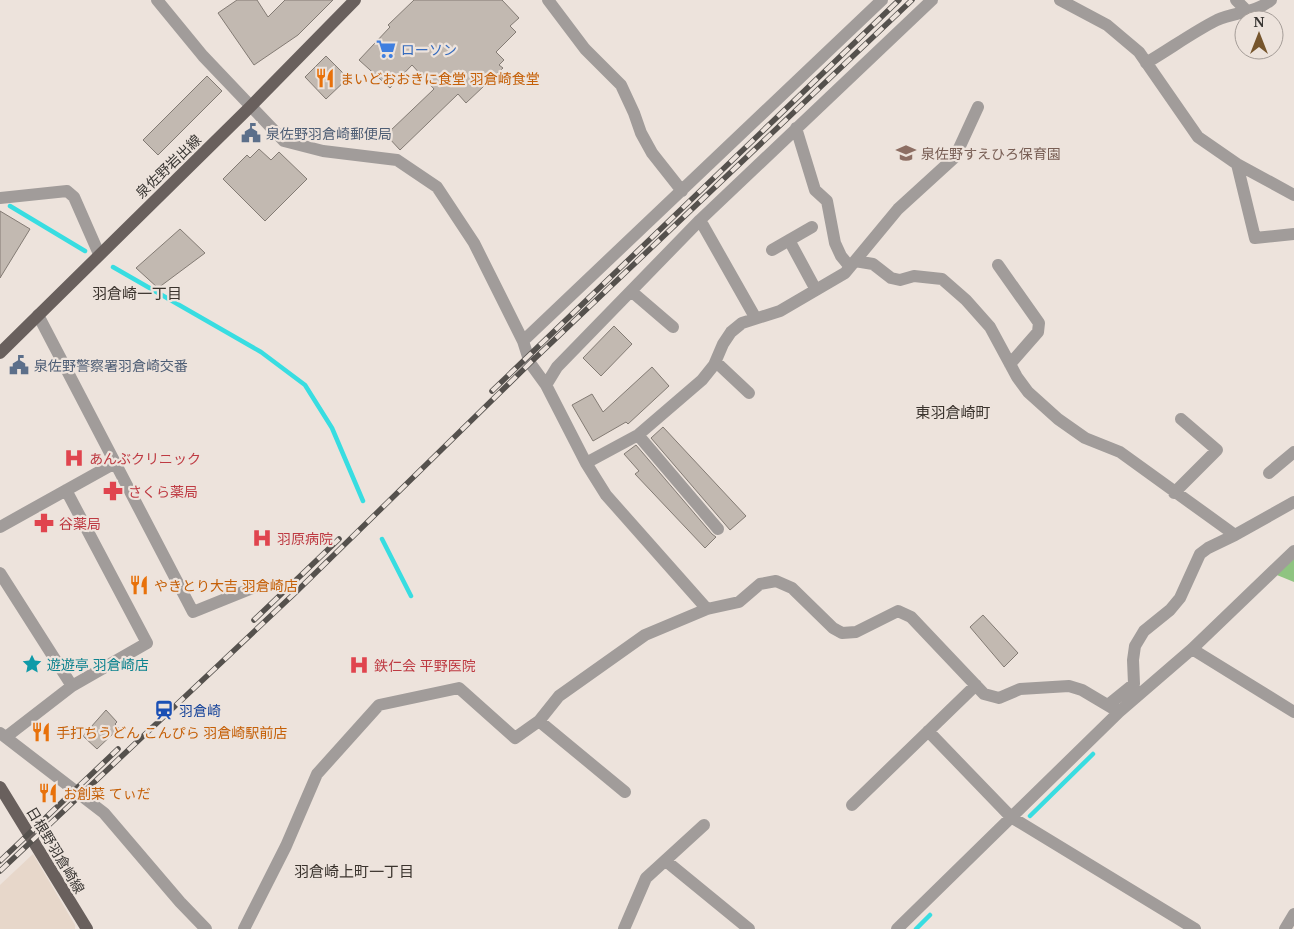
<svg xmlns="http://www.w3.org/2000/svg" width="1294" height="929" viewBox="0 0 1294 929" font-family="'Noto Serif','Noto Sans JP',serif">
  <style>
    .built { fill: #e7d7ca }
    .green { fill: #8fc481 }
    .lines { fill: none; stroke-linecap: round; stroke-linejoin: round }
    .stream { stroke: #38dde1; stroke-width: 4.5 }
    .building { fill: #c2b9b1; stroke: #837b74 }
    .minor { stroke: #a19c9a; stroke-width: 12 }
    .major { stroke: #69605d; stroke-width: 12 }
    .rail-casing { stroke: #55514d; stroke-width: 5.5 }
    .rail { stroke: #ede3dc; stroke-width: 4; stroke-dasharray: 11; stroke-linecap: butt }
    .labels { text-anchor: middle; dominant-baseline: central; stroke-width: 4.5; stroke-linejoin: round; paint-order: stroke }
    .shop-label { font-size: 14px; fill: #366cbe; stroke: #ede3dc; text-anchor: start }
    .food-label { font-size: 14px; fill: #c56008; stroke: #ede3dc; text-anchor: start }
    .service-label { font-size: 14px; fill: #4e5e75; stroke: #ede3dc; text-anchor: start }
    .education-label { font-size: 14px; fill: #785e54; stroke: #ede3dc; text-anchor: start }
    .street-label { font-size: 14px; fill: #383532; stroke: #ede3dc }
    .health-label { font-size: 14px; fill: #be3a42; stroke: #ede3dc; text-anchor: start }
    .culture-label { font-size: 14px; fill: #0d838f; stroke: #ede3dc; text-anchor: start }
    .transit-label { font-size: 14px; fill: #164399; stroke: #ede3dc; text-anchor: start }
    .neighbourhood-label { font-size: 15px; fill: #3a332d; stroke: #ede3dc }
  </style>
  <rect width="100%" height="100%" fill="#ede3dc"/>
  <path class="built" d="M33,854L75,925V929H0V885Z"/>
  <path class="green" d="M1294,552V582L1272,573Z"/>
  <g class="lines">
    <path class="stream" d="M10,206L85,251
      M113,267L261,352L305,385L332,428L363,501
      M382,539L411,596
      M1030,816L1093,754
      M916,929L930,915"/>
  </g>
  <path class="building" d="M237,0H257L268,17L285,0H333L298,35L254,65L218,13Z
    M414,0H502L519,18L510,26L516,32L496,52L504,60L499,65L503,68L466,103L458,94L400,150L388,137L393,133L390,131L434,89L412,65L390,88L359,60L390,27L388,25Z
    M326,56L348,78L326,99L305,77Z
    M207,76L222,91L158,155L143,140Z
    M259,149L271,160L279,152L307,179L265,221L223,179L247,155L250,158Z
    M0,211L30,229L0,278Z
    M180,229L205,253L158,288L136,268Z
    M614,326L632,344L601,376L583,358Z
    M652,367L669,386L628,424L626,422L593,441L572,405L592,394L603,412Z
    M663,427L746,516L730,530L651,438Z
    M636,445L712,534L716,537L705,548L635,474L639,471L624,454Z
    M983,615L1018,653L1004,667L970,627Z
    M106,710L117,722L115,724L119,728L97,749L83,736Z"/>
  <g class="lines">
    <path class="minor" d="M157,0L203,56L284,141L323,151L397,160L437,187L474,243L523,341L530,363L546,385L586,463L606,495L707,609
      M548,0L585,49L621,85L634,113L641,133L652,153L682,191
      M1060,0L1107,25L1139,52L1198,137L1237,164L1294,195
      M1236,0L1248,12
      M1146,63C1170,49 1193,32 1217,20C1235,12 1256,13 1271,0
      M796,128L815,190L827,201L835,243L841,256L850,267
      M1237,164L1255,238L1294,234
      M0,198L67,191L74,197L99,254
      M700,220L755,317
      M789,240L816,290
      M772,250L812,227
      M855,261L873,264L891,278L900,280L914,276L942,279L966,300L990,327L1017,377L1028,392L1058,419L1085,438L1120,452L1235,535
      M998,265L1039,323L1038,332L1010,364
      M631,291L673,327
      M38,315L193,612L255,587
      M523,341L882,0
      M716,362L749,393
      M546,385L557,367L700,220L932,0
      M638,435L718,529
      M586,463L638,435L702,380L714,365L723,344L731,332L742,323L780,311L845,273L898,209L955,157L978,107
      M1269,473L1294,452
      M1174,493L1217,450L1181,419
      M0,527L115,463
      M0,573L72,686L147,643L66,490
      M1192,649L1294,712
      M1108,705L1134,684L1133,660L1135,646L1144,631L1170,610L1180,598L1200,554L1208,548L1235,535L1294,502
      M539,721L625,792
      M928,731L1011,817L1195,929
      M0,733L104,813L180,902L206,929
      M6,737L72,686
      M852,805L976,685
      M666,861L749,929
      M244,929L286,846L317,774L379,705L459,688L515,738L539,721L559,696L645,635L707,609L739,602L760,584L776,581L792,588L833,628L842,633L856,632L898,611L911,617L984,694L999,698L1020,689L1069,686L1082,690L1119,712
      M624,929L646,878L704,825
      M897,929L1119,712L1192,649L1294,551
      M1285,929L1294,914"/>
    <path class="major" d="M0,353L250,107L355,0
      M0,787L87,929"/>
    <defs>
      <path id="rail" d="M492,391L899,0
        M254,620L339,539
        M0,861L118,749
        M0,871L296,592L530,363L912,0"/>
    </defs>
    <use href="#rail" class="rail-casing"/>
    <use href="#rail" class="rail"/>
  </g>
  <defs>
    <symbol id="supermarket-bare" viewBox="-9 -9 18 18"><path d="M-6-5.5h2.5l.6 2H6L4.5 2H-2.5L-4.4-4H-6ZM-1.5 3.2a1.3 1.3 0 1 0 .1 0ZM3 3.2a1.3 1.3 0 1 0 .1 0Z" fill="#3f7fe0" stroke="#ede3dc" stroke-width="2.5" paint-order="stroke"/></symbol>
    <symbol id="restaurant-bare" viewBox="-9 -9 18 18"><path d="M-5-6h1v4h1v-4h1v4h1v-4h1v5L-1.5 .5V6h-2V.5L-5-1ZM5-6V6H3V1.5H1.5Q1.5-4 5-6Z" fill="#e8710a" stroke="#ede3dc" stroke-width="2.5" paint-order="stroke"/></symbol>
    <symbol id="civic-bare" viewBox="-9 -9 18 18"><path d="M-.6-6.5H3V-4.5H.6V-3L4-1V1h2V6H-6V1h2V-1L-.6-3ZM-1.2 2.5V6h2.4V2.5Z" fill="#5c6f8a" stroke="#ede3dc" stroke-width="2.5" paint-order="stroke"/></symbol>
    <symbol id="school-bare" viewBox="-9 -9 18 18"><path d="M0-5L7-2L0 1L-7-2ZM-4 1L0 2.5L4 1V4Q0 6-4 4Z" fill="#8d6e63" stroke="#ede3dc" stroke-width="2.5" paint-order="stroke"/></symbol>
    <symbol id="hospital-bare" viewBox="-9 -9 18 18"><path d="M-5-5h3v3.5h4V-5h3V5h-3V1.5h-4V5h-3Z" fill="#e0444e" stroke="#ede3dc" stroke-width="2.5" paint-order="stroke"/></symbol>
    <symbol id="pharmacy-bare" viewBox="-9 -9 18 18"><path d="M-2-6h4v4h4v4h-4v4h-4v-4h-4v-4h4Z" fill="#e0444e" stroke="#ede3dc" stroke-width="2.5" paint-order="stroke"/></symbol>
    <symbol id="sight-bare" viewBox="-9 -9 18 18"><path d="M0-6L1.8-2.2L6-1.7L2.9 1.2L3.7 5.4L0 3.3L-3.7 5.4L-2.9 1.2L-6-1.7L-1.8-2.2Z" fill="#0f9aa8" stroke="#ede3dc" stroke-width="2.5" paint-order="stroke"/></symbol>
    <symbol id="station-bare" viewBox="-9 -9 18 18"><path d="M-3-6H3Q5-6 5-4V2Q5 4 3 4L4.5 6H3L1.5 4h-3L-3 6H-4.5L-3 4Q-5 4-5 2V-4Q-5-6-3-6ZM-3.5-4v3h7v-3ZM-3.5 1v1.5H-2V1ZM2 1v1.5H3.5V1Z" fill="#1a4fb4" stroke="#ede3dc" stroke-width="2.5" paint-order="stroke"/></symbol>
  </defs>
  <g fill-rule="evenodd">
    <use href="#supermarket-bare" x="372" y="35" width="28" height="28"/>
    <use href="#restaurant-bare" x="311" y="64" width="28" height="28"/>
    <use href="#civic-bare" x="237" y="119" width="28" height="28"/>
    <use href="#school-bare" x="892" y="139" width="28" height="28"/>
    <use href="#civic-bare" x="5" y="351" width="28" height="28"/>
    <use href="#hospital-bare" x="60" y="444" width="28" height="28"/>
    <use href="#pharmacy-bare" x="99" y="477" width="28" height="28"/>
    <use href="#pharmacy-bare" x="30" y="509" width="28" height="28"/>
    <use href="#hospital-bare" x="248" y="524" width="28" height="28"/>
    <use href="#restaurant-bare" x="125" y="571" width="28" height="28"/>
    <use href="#sight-bare" x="18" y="650" width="28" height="28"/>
    <use href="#hospital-bare" x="345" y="651" width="28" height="28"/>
    <use href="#station-bare" x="150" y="696" width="28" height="28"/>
    <use href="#restaurant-bare" x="27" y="718" width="28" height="28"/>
    <use href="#restaurant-bare" x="34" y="779" width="28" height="28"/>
  </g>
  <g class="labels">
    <g class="shop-label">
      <text x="401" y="49">ローソン</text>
    </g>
    <g class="food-label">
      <text x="340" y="78">まいどおおきに食堂 羽倉崎食堂</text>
      <text x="154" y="585">やきとり大吉 羽倉崎店</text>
      <text x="56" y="732">手打ちうどん こんぴら 羽倉崎駅前店</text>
      <text x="63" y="793">お創菜 てぃだ</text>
    </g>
    <g class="service-label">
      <text x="266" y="133">泉佐野羽倉崎郵便局</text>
      <text x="34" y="365">泉佐野警察署羽倉崎交番</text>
    </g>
    <g class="education-label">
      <text x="921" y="153">泉佐野すえひろ保育園</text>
    </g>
    <g class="street-label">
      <text transform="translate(168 166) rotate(-44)">泉佐野岩出線</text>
      <text transform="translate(56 850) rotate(59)">日根野羽倉崎線</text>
    </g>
    <g class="health-label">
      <text x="89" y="458">あんぶクリニック</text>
      <text x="128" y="491">さくら薬局</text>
      <text x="59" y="523">谷薬局</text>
      <text x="277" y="538">羽原病院</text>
      <text x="374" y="665">鉄仁会 平野医院</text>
    </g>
    <g class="culture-label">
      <text x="47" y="664">遊遊亭 羽倉崎店</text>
    </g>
    <g class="transit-label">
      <text x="179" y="710">羽倉崎</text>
    </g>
    <g class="neighbourhood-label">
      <text x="137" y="293">羽倉崎一丁目</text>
      <text x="953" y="412">東羽倉崎町</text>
      <text x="354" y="871">羽倉崎上町一丁目</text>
    </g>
  </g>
  <g transform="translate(1259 35)"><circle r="24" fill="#ede3dc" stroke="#a59d98"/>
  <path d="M0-4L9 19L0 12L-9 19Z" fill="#76552c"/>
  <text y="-8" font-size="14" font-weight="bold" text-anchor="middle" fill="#383532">N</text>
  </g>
</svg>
